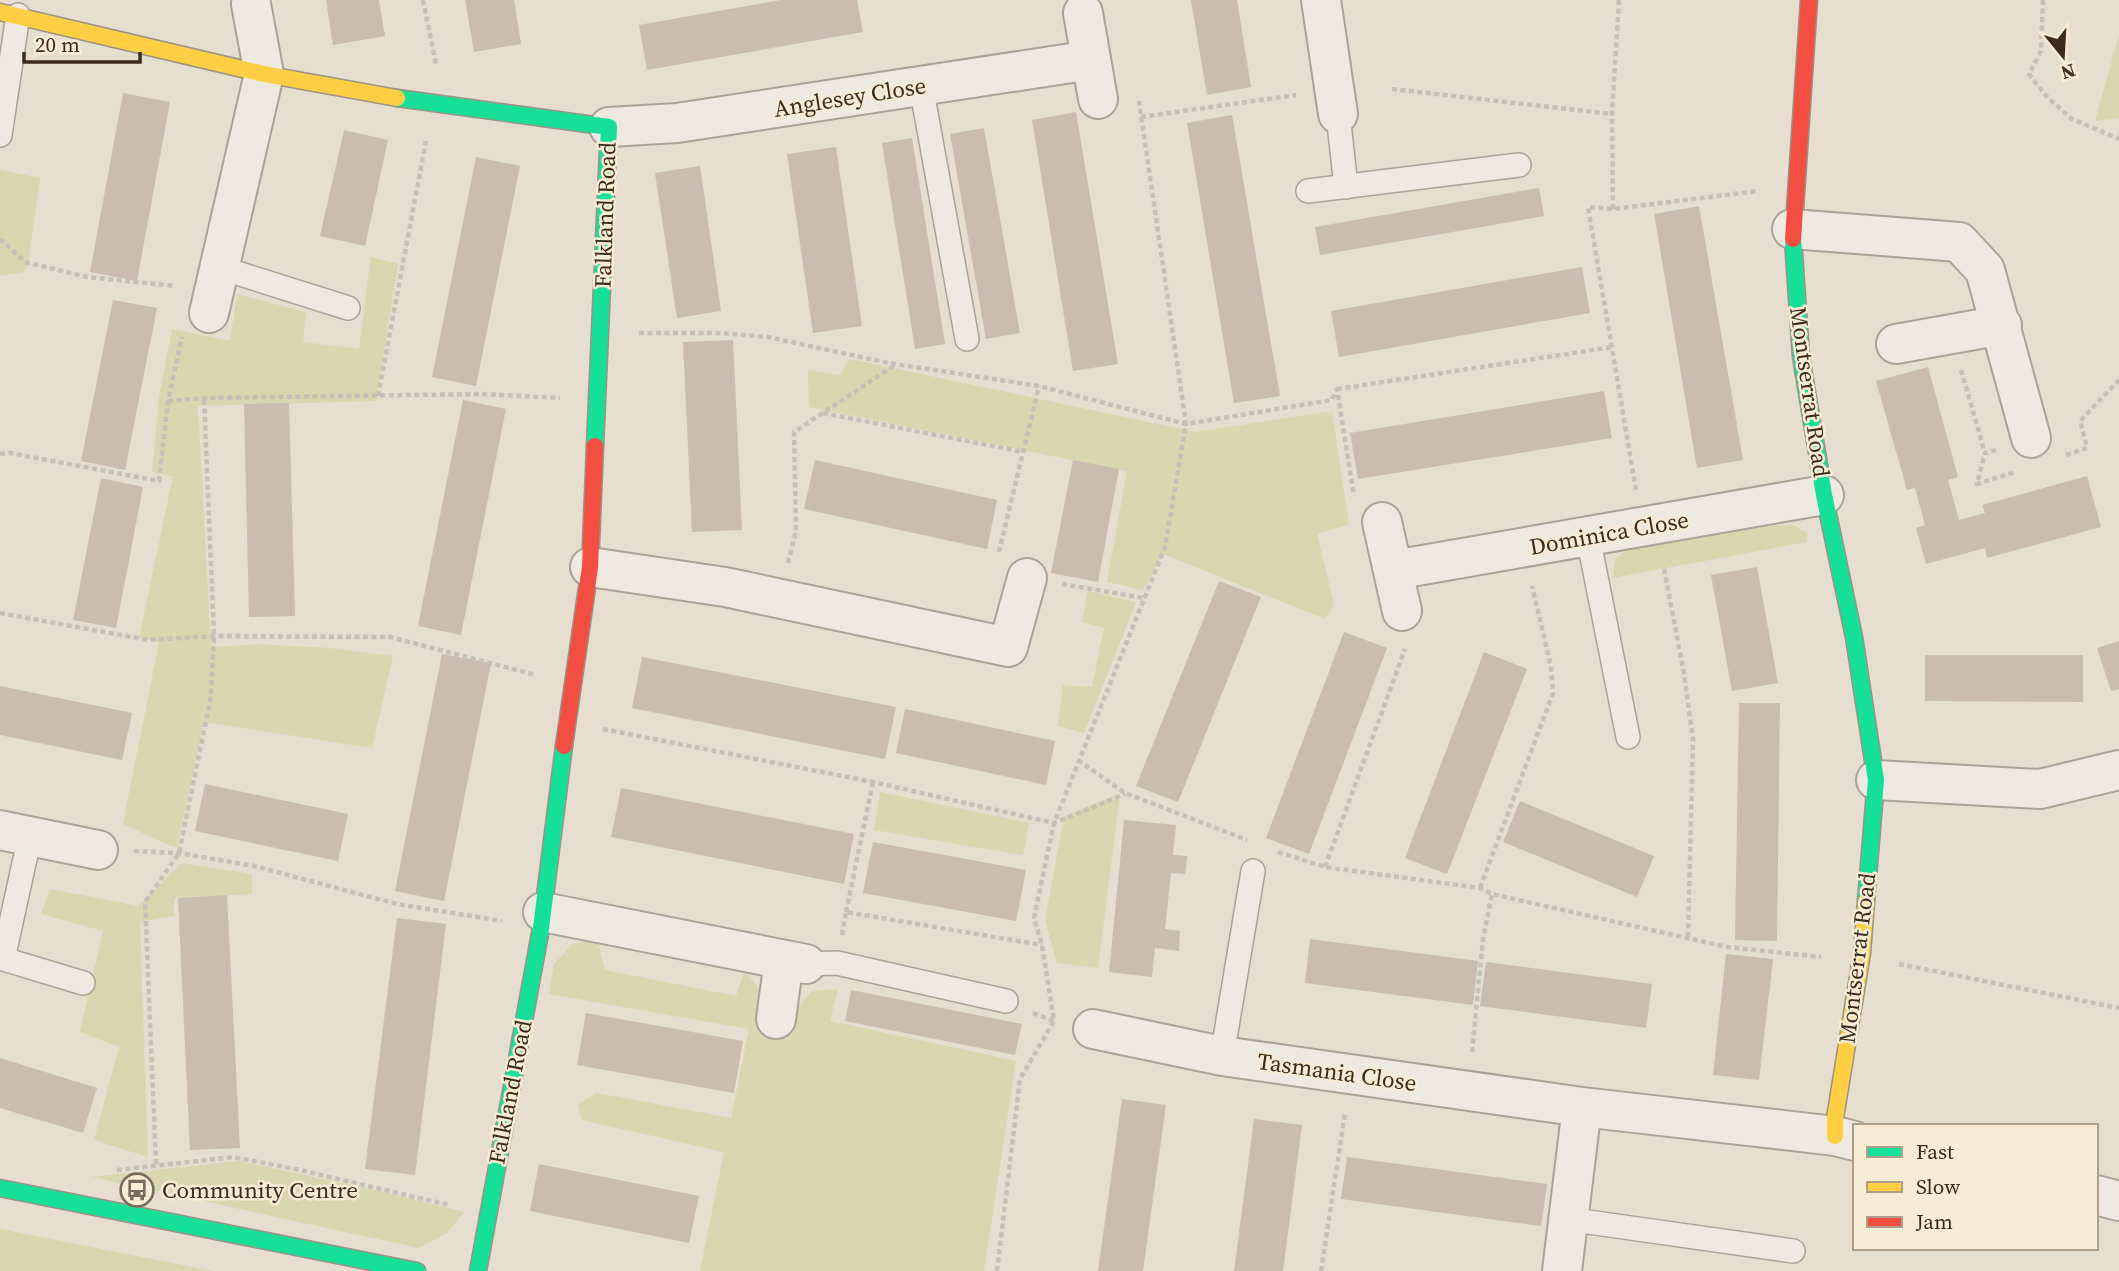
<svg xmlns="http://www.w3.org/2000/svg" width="2119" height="1271" viewBox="0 0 2119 1271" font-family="'Source Serif 4',serif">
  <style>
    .green { fill: #d8d7b0 }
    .building { fill: #cabcaf }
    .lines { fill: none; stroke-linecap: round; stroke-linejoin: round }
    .lane-casing { stroke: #aca397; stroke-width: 26 }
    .street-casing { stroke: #aca397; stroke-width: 42 }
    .fast-casing { stroke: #9c9387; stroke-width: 19 }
    .slow-casing { stroke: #9c9387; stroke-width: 19 }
    .jam-casing { stroke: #9c9387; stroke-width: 19 }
    .path { stroke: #c7c0b7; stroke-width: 4.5; stroke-dasharray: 5 3.5; stroke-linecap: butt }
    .lane { stroke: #eeeae1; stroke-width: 23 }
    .street { stroke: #eeeae1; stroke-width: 38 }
    .fast { stroke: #16e098; stroke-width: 16 }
    .slow { stroke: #ffcf43; stroke-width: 16 }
    .jam { stroke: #f24e42; stroke-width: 16 }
    .labels { text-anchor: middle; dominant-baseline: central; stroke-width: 5; stroke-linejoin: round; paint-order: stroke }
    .street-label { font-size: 23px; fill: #3d2b1e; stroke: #f8ecd5 }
    .poi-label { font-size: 23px; fill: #3d2b1e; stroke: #f8ecd5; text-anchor: start }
  </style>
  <rect width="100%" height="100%" fill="#e6dece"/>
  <path class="green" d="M2119,34V118L2095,121Z
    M0,170L40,178L28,265L24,272L0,276Z
    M371,257L398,264L376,401L198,406L211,647L258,644L329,648L393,656L372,748L204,722L177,847L171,846L123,824L159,642L139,638L173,476L152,472L159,397L172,329L230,341L237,294L306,312L303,342L359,349Z
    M850,359L1195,432L1332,411L1349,524L1317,534L1334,604L1325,619L1163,554L1143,590L1107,582L1127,471L809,407L808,370L840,375Z
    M1793,525L1807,533V542L1612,578L1616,558L1628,549L1769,526Z
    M1088,591L1136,602L1084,733L1058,726L1063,685L1092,687L1104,628L1082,622Z
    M880,792L1029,823L1023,855L874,830Z
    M1120,794L1098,968L1057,963L1045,920L1064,816Z
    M182,863L252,874V894L174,898V916L140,922L148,1157L94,1140L119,1047L80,1032L103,931L41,914L50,889L138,906Z
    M597,938L605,970L736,996L745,969L759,989L755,1021L791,1030L799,1006L812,991L838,989L830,1021L1016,1061L984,1271H700L724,1152L582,1120L578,1104L597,1093L731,1118L749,1029L549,994L554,964L573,944Z
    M239,1161L380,1191L464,1212L447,1233L419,1248L92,1177Z
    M0,1229L213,1271H0Z"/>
  <path class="building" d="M326,0H379L385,36L333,45Z
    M465,0H514L521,44L474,52Z
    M781,0H857L863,32L647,70L639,25Z
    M1191,0H1237L1251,87L1207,95Z
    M123,93L170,102L137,281L90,272Z
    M1076,112L1118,364L1073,371L1032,120Z
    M1232,115L1280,396L1234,403L1187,123Z
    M984,128L1020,333L986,339L950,134Z
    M344,130L388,140L365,246L320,236Z
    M912,138L945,344L915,349L882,143Z
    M836,147L862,326L813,333L787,154Z
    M476,157L520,166L476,386L432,377Z
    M700,166L721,311L677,318L655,173Z
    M1539,188L1544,216L1320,255L1315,227Z
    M1699,206L1743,460L1697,468L1654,214Z
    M1582,267L1590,313L1339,357L1331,311Z
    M113,300L157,308L125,470L81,461Z
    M733,340L742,530L692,532L683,342Z
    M1928,367L1958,477L1948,480L1959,520L1985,513L1982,505L2087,476L2101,527L1987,558L1985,548L1926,564L1916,528L1925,525L1915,488L1907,490L1876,381Z
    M1604,391L1612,438L1358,479L1350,433Z
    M463,400L506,409L461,635L418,626Z
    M289,403L295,616L249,617L244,404Z
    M815,460L997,500L987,549L804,509Z
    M1073,460L1119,469L1098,582L1051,573Z
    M101,478L143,487L116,628L73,620Z
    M1757,567L1778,683L1732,691L1711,575Z
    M1219,581L1261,597L1178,802L1136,786Z
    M1344,632L1387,648L1309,854L1266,838Z
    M2119,641V689L2111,691L2097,648Z
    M1484,652L1527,669L1447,874L1405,858Z
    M442,654L491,663L444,901L395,891Z
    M1925,655H2083V702L1925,701Z
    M642,657L896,707L885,759L632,708Z
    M0,686L132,713L122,760L0,735Z
    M1739,703H1780L1777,941L1735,940Z
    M905,709L1055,741L1046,785L896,753Z
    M205,784L348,814L338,861L195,831Z
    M621,788L854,834L844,884L611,837Z
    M1520,801L1654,856L1637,897L1503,842Z
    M1124,820L1176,825L1173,855L1187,856L1185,874L1171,873L1165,929L1180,931L1179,951L1155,948L1152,977L1109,972Z
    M873,842L1026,870L1016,921L863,893Z
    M227,895L240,1148L190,1150L178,898Z
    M397,918L446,924L415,1175L365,1169Z
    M1310,939L1478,961L1473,1005L1305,983Z
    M1726,954L1773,959L1759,1080L1713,1075Z
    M1486,962L1652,984L1646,1028L1480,1006Z
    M851,990L1022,1024L1015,1055L845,1021Z
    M586,1013L743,1041L734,1093L577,1065Z
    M0,1058L97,1088L83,1133L0,1108Z
    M1122,1099L1166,1105L1143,1271H1098Z
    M1254,1119L1302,1125L1283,1271H1234Z
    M1347,1157L1547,1184L1541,1226L1341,1199Z
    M539,1164L699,1196L689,1243L530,1211Z"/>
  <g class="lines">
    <defs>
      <path id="lane" d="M921,86L967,339
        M1338,114L1346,187
        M0,135L18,15
        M1308,191L1519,165
        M218,267L348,308
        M1588,537L1628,737
        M0,958L83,983
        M3,959L30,836
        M806,964L837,963L1006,1001
        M1222,1056L1253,871
        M1567,1219L1793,1251"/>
      <path id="street" d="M1321,0L1338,114
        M1083,13L1098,99
        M609,127L677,123L1091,60
        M1792,229L1959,242L1985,270L2031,438
        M209,313L264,74L251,4
        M1896,344L2002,325
        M1382,522L1402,611
        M590,567L725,587L1008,647L1027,578
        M1394,570L1824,495
        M1876,780L2040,789L2119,770
        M0,830L98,850
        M543,912L806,964
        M776,1019L784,960
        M1093,1029L1222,1056L1582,1107L1835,1136L1855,1141
        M2096,1195L2119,1201
        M1562,1271L1582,1107"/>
      <path id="fast" d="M397,98L609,127L595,446
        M1793,239L1801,356L1824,495L1854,637L1876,780L1866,901
        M0,1188L417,1271
        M478,1271L541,928L564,746"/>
      <path id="slow" d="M0,12L264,74L397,98
        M1835,1136V1118L1862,953L1866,901"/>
      <path id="jam" d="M1793,239L1809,0
        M564,746L590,567L595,446"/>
    </defs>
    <use href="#lane" class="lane-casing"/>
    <use href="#street" class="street-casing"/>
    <use href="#fast" class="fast-casing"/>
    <use href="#slow" class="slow-casing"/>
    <use href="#jam" class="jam-casing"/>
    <path class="path" d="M423,0L436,64
      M2043,0L2041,51L2029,74L2048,98L2072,119L2119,139
      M1392,89L1612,114
      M1141,117L1296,95
      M1613,209L1612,114L1619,0
      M0,239L25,262L87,277L175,286
      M639,333H721L768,337L889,363L1039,386L1186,424L1332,400L1337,389L1354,496
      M1961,370L1985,453
      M1337,389L1613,347
      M378,396L426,141
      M168,401L204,398L480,394L560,398
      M823,413L1023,452
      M1996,450L1985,453L1977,484L2015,472
      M0,454L10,453L159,481L168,401L182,337
      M2066,455L2087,448L2080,421L2119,380
      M1636,490L1588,207L1613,209L1758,191
      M999,552L1039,386
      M788,563L796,531L794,432L895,365
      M1664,569L1684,673L1693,739L1688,937
      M1062,584L1144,598
      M0,613L148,640L214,636L390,637L536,675
      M603,729L873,782L1054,823L1125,794
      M1078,760L1125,793L1247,840
      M134,851L179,853L254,866L397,904L502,921
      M1278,852L1325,867L1480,888L1492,894L1727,947L1821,957
      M1325,867L1405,649
      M1480,888L1553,693L1551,666L1532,586
      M846,912L873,782
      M842,935L846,912L1042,945
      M1899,964L2119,1008
      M1033,1013L1054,1021
      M1472,1052L1483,939L1492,894
      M156,1164L145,902L179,853L211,696L214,636L204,398
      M117,1170L233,1157L300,1170L449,1205
      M997,1271L1020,1079L1054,1021L1042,945L1034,918L1054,823L1165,547L1186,424L1139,101
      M1321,1271L1345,1113"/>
    <use href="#lane" class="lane"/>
    <use href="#street" class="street"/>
    <use href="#fast" class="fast"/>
    <use href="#slow" class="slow"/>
    <use href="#jam" class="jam"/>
  </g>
  <defs>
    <symbol id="bus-ring" viewBox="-11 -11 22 22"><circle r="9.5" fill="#f8ecd5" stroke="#786a5c" stroke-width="1.5"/><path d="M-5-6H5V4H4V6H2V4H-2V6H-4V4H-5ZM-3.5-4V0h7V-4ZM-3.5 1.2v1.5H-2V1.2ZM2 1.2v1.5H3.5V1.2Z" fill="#786a5c"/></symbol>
  </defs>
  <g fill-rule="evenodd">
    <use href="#bus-ring" x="118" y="1171" width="38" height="38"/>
  </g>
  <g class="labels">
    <g class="street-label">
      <text transform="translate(850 97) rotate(-9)">Anglesey Close</text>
      <text transform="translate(605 215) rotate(-88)">Falkland Road</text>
      <text transform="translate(1810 392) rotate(82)">Montserrat Road</text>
      <text transform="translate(1609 533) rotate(-10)">Dominica Close</text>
      <text transform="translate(1857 958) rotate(-83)">Montserrat Road</text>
      <text transform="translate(1337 1072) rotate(8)">Tasmania Close</text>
      <text transform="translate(510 1092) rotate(-79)">Falkland Road</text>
    </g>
    <g class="poi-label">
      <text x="162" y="1190">Community Centre</text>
    </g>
  </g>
  <rect x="1853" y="1124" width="245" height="126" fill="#f8ecd5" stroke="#ad9f8c" stroke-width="2"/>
  <rect x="1867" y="1147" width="35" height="10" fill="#16e098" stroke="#ad9f8c" stroke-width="2"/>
  <text x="1916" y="1159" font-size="21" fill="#3d2b1e">Fast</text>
  <rect x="1867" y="1182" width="35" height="10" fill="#ffcf43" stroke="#ad9f8c" stroke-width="2"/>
  <text x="1916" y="1194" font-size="21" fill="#3d2b1e">Slow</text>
  <rect x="1867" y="1217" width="35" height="10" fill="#f24e42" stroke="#ad9f8c" stroke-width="2"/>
  <text x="1916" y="1229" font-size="21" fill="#3d2b1e">Jam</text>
  <g transform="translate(2063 56) rotate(162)" stroke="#f8ecd5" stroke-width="5" paint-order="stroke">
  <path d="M0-5L12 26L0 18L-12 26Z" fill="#3d2b1e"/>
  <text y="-10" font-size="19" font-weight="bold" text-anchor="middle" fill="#3d2b1e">N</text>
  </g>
  <path d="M24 52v10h116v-10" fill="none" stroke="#3d2b1e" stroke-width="3.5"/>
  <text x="35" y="52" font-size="21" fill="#3d2b1e" stroke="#f8ecd5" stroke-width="5" paint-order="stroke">20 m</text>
</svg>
